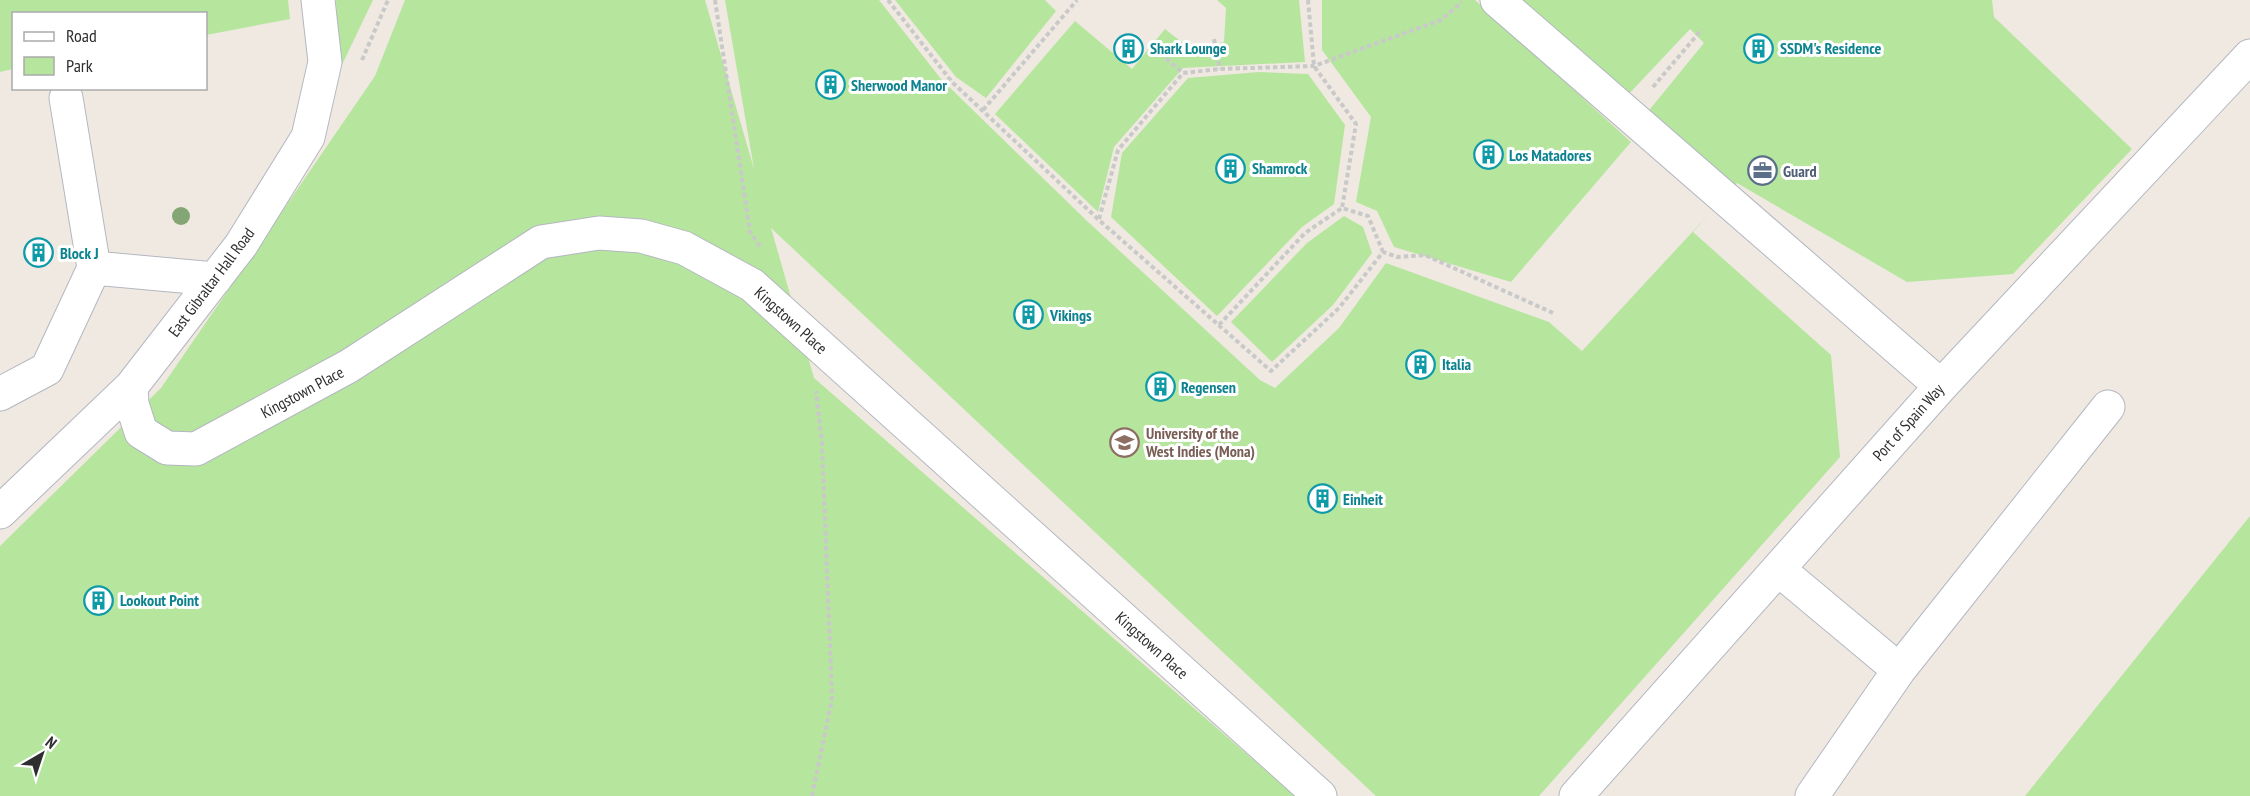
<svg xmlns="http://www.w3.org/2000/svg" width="2250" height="796" viewBox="0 0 2250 796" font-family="'PT Sans Narrow',sans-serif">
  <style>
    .green { fill: #b6e59e }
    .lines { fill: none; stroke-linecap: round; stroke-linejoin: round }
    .minor-casing { stroke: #b4b7c1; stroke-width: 35 }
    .path { stroke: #c9c9c9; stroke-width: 4; stroke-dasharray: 4.5 3; stroke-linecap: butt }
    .minor { stroke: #fff; stroke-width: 33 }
    .tree { fill: #84a574 }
    .labels { text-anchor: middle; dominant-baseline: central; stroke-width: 6; stroke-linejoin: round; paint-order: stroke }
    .culture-label { font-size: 16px; font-weight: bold; fill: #0d838f; stroke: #fff; text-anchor: start }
    .service-label { font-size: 16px; font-weight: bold; fill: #4e5e75; stroke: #fff; text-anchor: start }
    .street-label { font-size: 16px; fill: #2e2e2e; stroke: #fff }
    .education-label { font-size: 16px; font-weight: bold; fill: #785e54; stroke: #fff; text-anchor: start }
  </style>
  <rect width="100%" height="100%" fill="#efe9e1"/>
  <path class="green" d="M0,0H288L290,19L206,35V14H14L13,69L0,72Z
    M336,0H373L339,71Z
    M405,0H705L754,169L725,0H879L941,79L1086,220L1260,380L1275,388L1339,328L1386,263L1549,322L1582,351L1709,214L1693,232L1831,355L1840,457L1539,796H1376L771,228L814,378L1295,796H0V546L161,388L375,76Z
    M895,0H1045L1056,11L986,98L956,77Z
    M1217,0H1299L1305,62L1183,68L1114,147L1098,212L995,114L1075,21L1132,69L1165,29L1198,55L1203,48L1224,42L1226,8Z
    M1322,0H1475L1631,142L1511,282L1394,247L1377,211L1356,202L1371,117L1322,50Z
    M1519,0H1992L1994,17L2132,149L2013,274L1907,282L1737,183L1732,188L1646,114L1704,43L1690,29L1626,97Z
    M1259,72L1308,74L1345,125L1334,204L1302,227L1217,316L1111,217L1122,153L1188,78Z
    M1344,216L1363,227L1372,253L1333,305L1272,362L1231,322L1307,243Z
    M2250,516V796H2025Z"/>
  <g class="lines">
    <defs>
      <path id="minor" d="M1497,0L1941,386
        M94,268L215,279
        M131,387L132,404L141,432L167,448L196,449L349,366L541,242L599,233L641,236L684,248L752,285L1320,796
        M0,394L47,369L94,268L66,98
        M0,512L131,387L241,245L308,137L325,62L318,0
        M1778,569L1899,670
        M1576,796L1941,386L2250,56
        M1812,796L1899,670L2108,407"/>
    </defs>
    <use href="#minor" class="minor-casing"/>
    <path class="path" d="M715,0L750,232L761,248
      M888,0L952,82L1099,220L1271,371L1339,308L1383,252L1397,257L1425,255L1553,313
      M1308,0L1314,66L1356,124L1342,208
      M1214,39L1220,69
      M1149,44L1183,73
      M362,60L388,0
      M1653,87L1702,29
      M983,110L1077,0
      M1099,219L1118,150L1183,73L1220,69L1314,66L1441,20L1462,2
      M1219,325L1305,233L1342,208L1368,216L1383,252
      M812,796L832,699L822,444L816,391"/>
    <use href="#minor" class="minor"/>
  </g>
  <circle class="tree" cx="181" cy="216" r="9"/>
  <defs>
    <symbol id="building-ring" viewBox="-11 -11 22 22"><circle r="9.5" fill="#fff" stroke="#0f9aa8" stroke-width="1.5"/><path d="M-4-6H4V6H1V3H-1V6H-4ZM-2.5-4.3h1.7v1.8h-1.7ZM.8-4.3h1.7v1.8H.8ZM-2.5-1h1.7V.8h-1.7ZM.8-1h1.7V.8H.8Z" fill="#0f9aa8"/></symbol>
    <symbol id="office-ring" viewBox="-11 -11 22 22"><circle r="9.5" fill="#fff" stroke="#5c6f8a" stroke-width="1.5"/><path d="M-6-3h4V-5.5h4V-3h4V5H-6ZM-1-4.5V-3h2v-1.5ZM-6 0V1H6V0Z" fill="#5c6f8a"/></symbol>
    <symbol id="university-ring" viewBox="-11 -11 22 22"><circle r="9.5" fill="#fff" stroke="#8d6e63" stroke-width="1.5"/><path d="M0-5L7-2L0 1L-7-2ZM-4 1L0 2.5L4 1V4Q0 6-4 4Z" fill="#8d6e63"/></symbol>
  </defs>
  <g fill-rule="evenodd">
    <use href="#building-ring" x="1112" y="32" width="33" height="33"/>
    <use href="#building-ring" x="1742" y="32" width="33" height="33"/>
    <use href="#building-ring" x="814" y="68" width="33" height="33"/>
    <use href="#building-ring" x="1472" y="138" width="33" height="33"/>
    <use href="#building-ring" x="1214" y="152" width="33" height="33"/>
    <use href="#office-ring" x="1746" y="154" width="33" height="33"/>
    <use href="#building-ring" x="22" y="236" width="33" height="33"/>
    <use href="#building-ring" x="1012" y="298" width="33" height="33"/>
    <use href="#building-ring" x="1404" y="348" width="33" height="33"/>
    <use href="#building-ring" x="1144" y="370" width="33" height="33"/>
    <use href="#university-ring" x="1108" y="426" width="33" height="33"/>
    <use href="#building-ring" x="1306" y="482" width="33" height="33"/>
    <use href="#building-ring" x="82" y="584" width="33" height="33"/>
  </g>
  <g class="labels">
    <g class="culture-label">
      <text x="1150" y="48">Shark Lounge</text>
      <text x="1780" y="48">SSDM's Residence</text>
      <text x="851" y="85">Sherwood Manor</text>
      <text x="1509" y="155">Los Matadores</text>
      <text x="1252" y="168">Shamrock</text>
      <text x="60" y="253">Block J</text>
      <text x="1050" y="315">Vikings</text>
      <text x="1442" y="364">Italia</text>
      <text x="1181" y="387">Regensen</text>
      <text x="1343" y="499">Einheit</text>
      <text x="120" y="600">Lookout Point</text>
    </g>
    <g class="service-label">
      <text x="1783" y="171">Guard</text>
    </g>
    <g class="street-label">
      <text transform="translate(211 282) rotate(-53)">East Gibraltar Hall Road</text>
      <text transform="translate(791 320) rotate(42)">Kingstown Place</text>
      <text transform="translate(302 392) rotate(-28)">Kingstown Place</text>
      <text transform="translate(1908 422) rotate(-48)">Port of Spain Way</text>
      <text transform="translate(1152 645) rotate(42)">Kingstown Place</text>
    </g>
    <g class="education-label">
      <text x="1146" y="433">University of the<tspan x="1146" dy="18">West Indies (Mona)</tspan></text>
    </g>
  </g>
  <rect x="12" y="12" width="195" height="78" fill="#ffffff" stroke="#ababab" stroke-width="1.5"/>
  <rect x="24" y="32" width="30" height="9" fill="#ffffff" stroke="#ababab" stroke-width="1.5"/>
  <text x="66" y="42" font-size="18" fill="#2e2e2e">Road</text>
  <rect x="24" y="57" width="30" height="18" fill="#b6e59e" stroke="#ababab" stroke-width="1.5"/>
  <text x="66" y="72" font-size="18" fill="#2e2e2e">Park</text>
  <g transform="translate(42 754) rotate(39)" stroke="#ffffff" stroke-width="4.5" paint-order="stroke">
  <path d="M0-4.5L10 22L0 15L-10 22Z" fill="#2e2e2e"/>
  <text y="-9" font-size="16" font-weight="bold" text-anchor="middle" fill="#2e2e2e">N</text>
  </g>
</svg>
